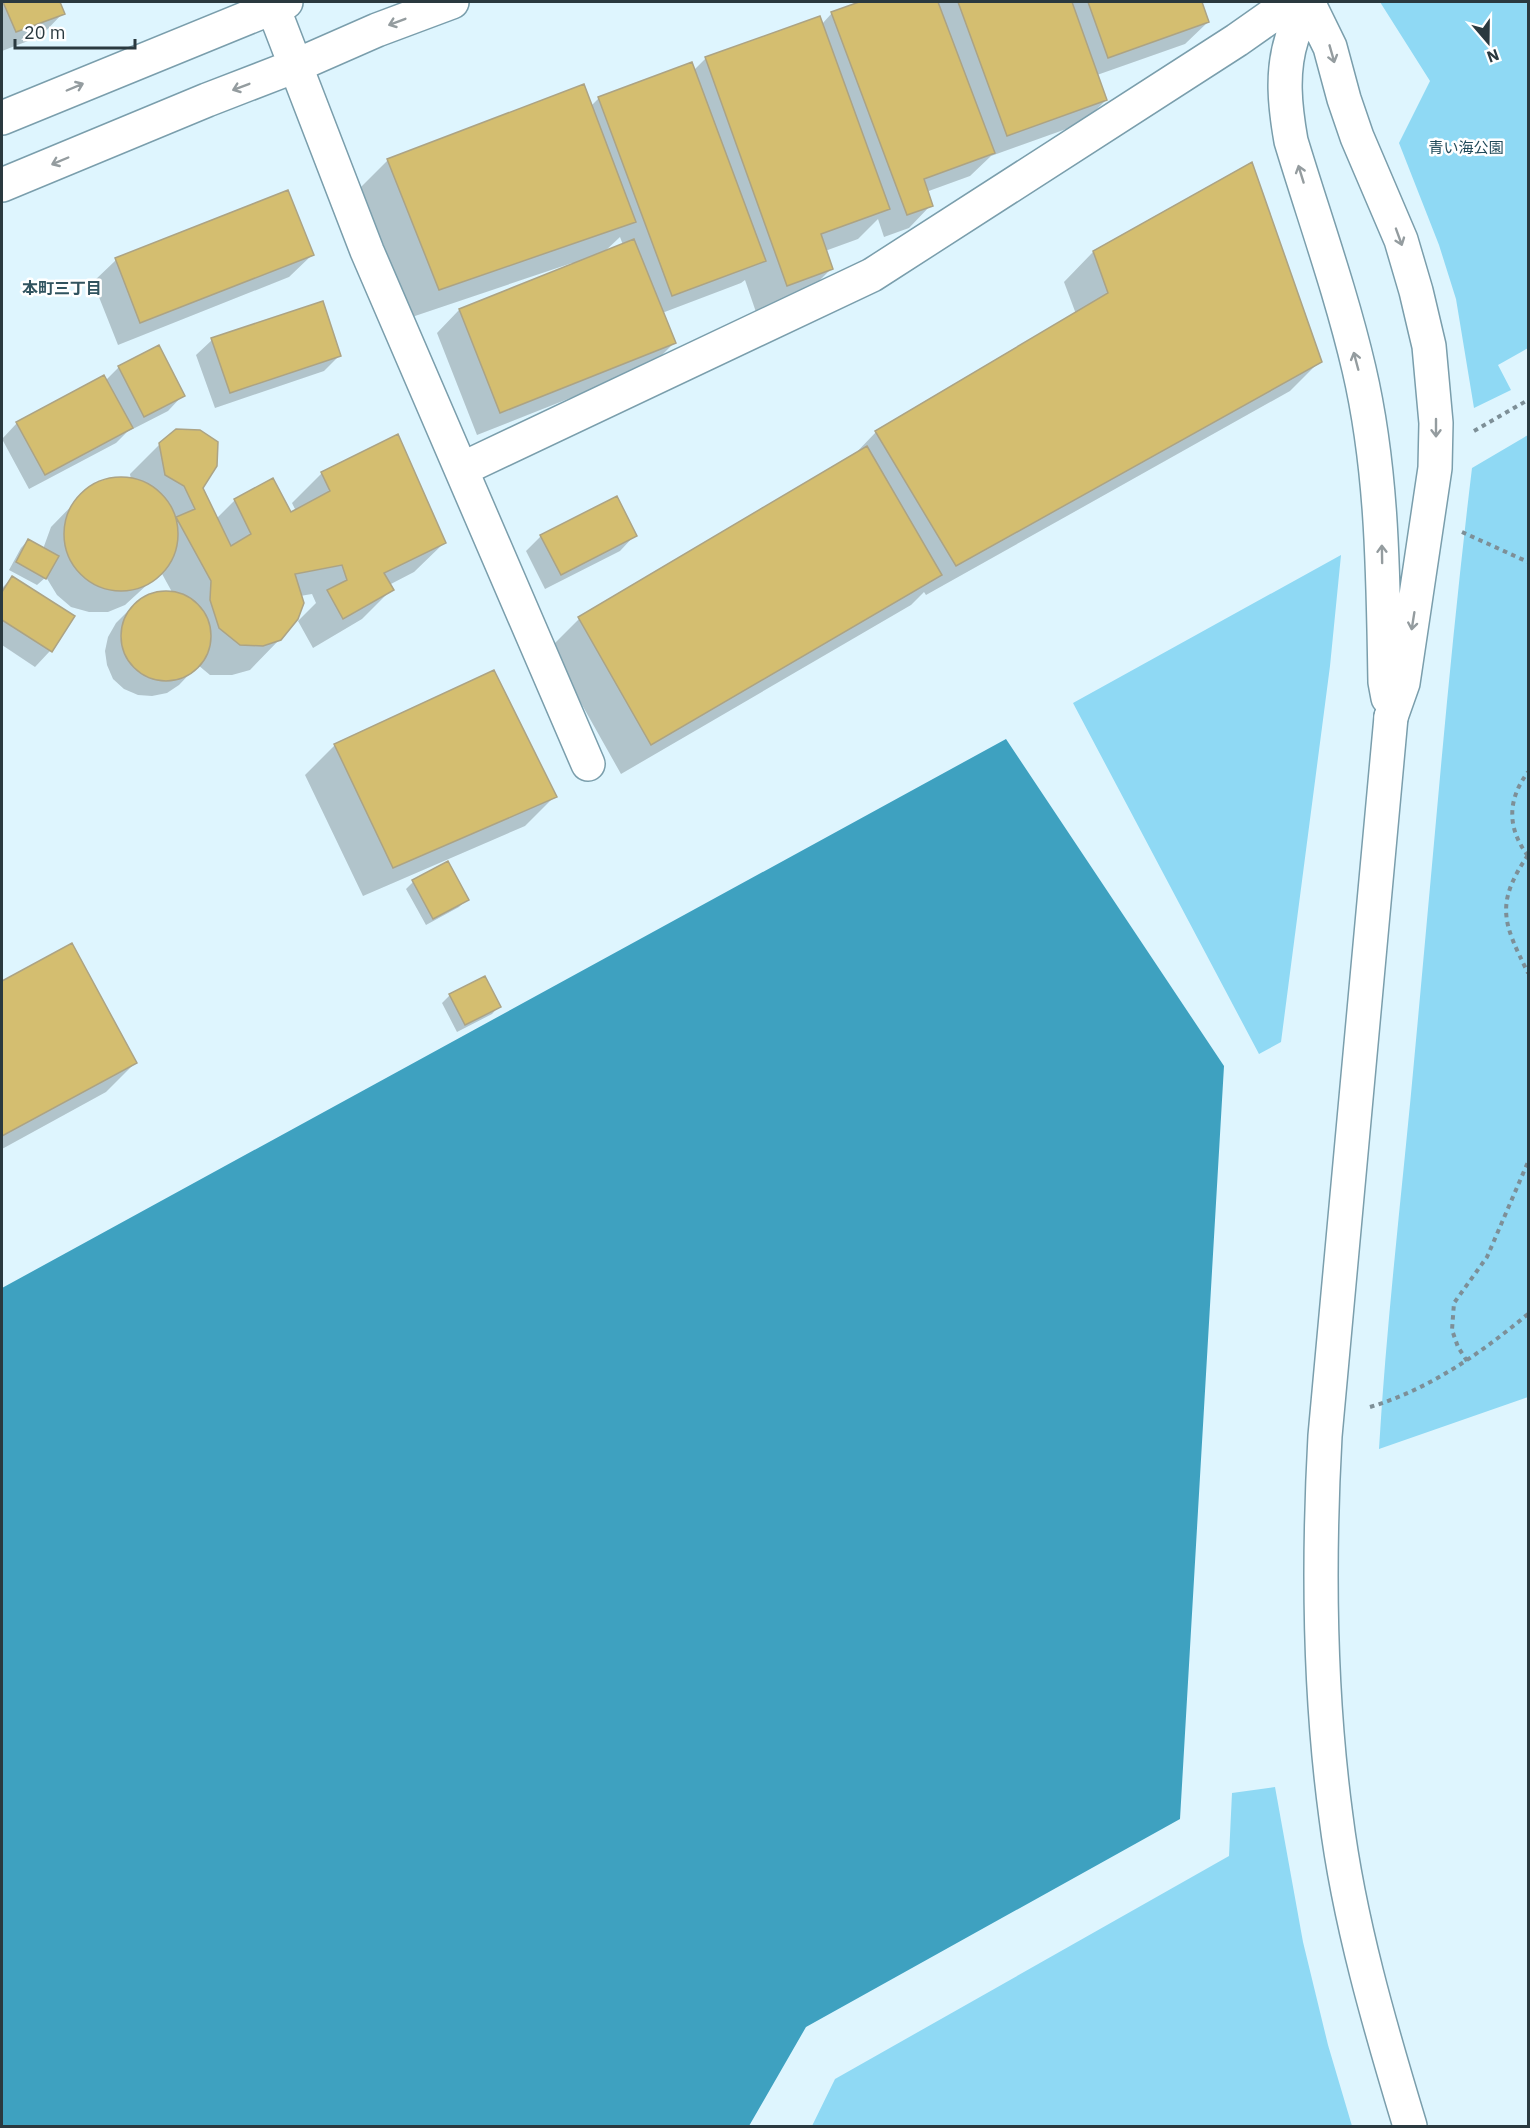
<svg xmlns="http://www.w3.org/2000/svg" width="1530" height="2128" viewBox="0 0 1530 2128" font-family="'IBM Plex Sans','Noto Sans JP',sans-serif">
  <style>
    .green { fill: #8fd9f4 }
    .water { fill: #3ea1c0 }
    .shadow { fill: #0003; fill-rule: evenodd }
    .building { fill: #d4be70; stroke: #aca384; stroke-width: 1.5 }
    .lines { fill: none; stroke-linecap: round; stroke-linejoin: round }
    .minor-casing { stroke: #7a9eac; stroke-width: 36 }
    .tertiary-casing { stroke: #7a9eac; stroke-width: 36 }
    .path { stroke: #7d8f97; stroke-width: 4; stroke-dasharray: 4.5 4.5; stroke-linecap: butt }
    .minor { stroke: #fff; stroke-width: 33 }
    .tertiary { stroke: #fff; stroke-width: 33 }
    .oneway { stroke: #949c9f }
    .labels { text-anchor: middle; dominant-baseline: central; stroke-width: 5; stroke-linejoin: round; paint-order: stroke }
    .park-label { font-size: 15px; fill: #1f4958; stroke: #fff }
    .neighbourhood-label { font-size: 16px; font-weight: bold; fill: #30535f; stroke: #fff }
  </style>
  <rect width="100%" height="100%" fill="#def5fe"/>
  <path class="green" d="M1380,2H1528V348L1498,365L1511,390L1474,408L1456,299L1439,245L1399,143L1430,81Z
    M1528,435V1397L1379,1449C1387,1312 1404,1176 1416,1040C1434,849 1449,658 1472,468Z
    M1341,555L1330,666L1281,1042L1259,1054L1073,703Z
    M1275,1787L1303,1942L1328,2045L1352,2126H812L835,2079L1229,1856L1232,1793Z"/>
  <path class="water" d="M1006,739L1224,1066L1180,1819L806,2027L749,2126H2V1288Z"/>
  <path class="shadow" d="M2,2H59L63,13L41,36L2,51Z
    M863,2H1201L1208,22L1185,44L1097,75L1106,100L1083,123L991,156L970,176L926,192L931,205L909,228L884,237L878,219L858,239L825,251L831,269L802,298L757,315L745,280L741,283L662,313L674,343L651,366L477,435L437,333L459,310L572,265V263L409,318L358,190L388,160L591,106L599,98L694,70L706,58L822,24L832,13ZM620,237L623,245L603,253Z
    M1093,252L1320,361L1290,391L926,595L924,592L911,605L621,774L550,648L579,619L852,457L876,432L1076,314L1064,282Z
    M312,255L289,277L118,345L93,282L116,260Z
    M212,340L340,355L324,371L215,408L196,355Z
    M119,367L183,395L168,411L127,432L116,443L29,489L2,439L17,423L106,380Z
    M160,444L201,488L216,519L235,500L291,514L296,511L292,503L322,473L444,543L414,572L389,585L392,589L362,619L313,648L298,621L316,603L312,594L300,596L280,639L250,670L232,675H210L198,665L179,685L167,693L152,696L138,695L124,689L113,679L107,665L105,651L108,637L116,623L132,607L143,598L156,593L172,592L161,572L125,605L108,612H89L71,607L57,595L46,577L37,585L9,570L21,548L28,540L43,549L51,527L87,490L103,482L120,478L131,480L130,474Z
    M635,535L620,551L545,589L526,551L541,536Z
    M12,578L73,616L50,651L35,667L2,645V588Z
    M335,745L555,796L525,826L363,896L305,775Z
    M413,882L467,899L459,907L426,925L406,889Z
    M72,945L135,1063L106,1092L2,1149V983Z
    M484,978L499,1006L492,1014L457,1032L442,1003L449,996Z"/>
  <path class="building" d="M3,2H60L65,14L16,32Z
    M859,2H938L995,153L924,179L933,206L907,215L831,12Z
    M958,2H1072L1107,100L1007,136Z
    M1088,2H1202L1209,22L1108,58Z
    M820,16L890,209L821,234L833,269L787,286L705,57Z
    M692,62L766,261L672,296L598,97Z
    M584,84L636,222L439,290L387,159Z
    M1252,162L1322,362L956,566L875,431L1108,293L1093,251Z
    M288,190L314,255L140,323L115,258Z
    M634,239L676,343L500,413L459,309Z
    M323,301L341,356L230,393L211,338Z
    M159,345L185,396L144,417L118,366Z
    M104,375L133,428L45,475L16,422Z
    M176,429L200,430L218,442L217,466L203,488L231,546L251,534L234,499L273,478L291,512L330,491L321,472L398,434L446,543L384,573L394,590L343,619L327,590L347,580L342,565L295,574L304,603L298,619L281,640L263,646L240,645L219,628L210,600L211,581L176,517L195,509L184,486L165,475L159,443Z
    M867,446L942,575L651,745L578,617Z
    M64 534a57 57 0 1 1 114 0a57 57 0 1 1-114 0Z
    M617,496L637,536L561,575L540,535Z
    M28,539L59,556L46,579L16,562Z
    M12,576L75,616L52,652L2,620V592Z
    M121 636a45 45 0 1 1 90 0a45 45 0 1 1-90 0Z
    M494,670L557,797L393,868L334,744Z
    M448,861L469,900L433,919L412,880Z
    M72,943L137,1063L2,1136V981Z
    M485,976L501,1007L465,1025L449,994Z"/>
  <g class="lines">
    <defs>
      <path id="minor" d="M1308,2L1330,47L1344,99L1357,137L1401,240L1416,291L1429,346L1436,423L1435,468L1403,683L1391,717
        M1308,3C1303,14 1296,26 1292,38C1281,72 1285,107 1291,141C1314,217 1341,292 1359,369C1383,472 1383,577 1385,682L1388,698
        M462,469L872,275L1237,40L1291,2"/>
      <path id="tertiary" d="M271,2L367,251L588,764
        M2,118L286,2
        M2,185L207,100L295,66L377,30L452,2
        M1391,717L1325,1436C1318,1563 1319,1691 1336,1817C1349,1921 1380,2027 1410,2126"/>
    </defs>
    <use href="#minor" class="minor-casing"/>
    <use href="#tertiary" class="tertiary-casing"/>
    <path class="path" d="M1474,431L1528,400
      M1462,532L1528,562
      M1528,855C1494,905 1504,924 1528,973
      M1528,856C1507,828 1507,800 1528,772
      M1467,1361L1458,1347L1452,1330L1454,1303L1487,1257L1528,1162
      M1370,1407C1430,1389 1481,1353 1528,1314"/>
    <use href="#minor" class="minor"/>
    <use href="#tertiary" class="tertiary"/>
  </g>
  <defs><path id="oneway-shaft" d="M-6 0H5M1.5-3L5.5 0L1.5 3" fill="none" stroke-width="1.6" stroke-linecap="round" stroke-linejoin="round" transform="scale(1.5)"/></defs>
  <g class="oneway">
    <use href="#oneway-shaft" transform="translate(397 22) rotate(159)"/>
    <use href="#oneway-shaft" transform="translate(1332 54) rotate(74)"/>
    <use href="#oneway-shaft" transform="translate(75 87) rotate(-23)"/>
    <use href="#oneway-shaft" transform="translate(241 87) rotate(159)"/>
    <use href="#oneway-shaft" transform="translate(60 161) rotate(157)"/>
    <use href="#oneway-shaft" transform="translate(1301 174) rotate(-107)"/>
    <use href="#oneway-shaft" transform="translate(1399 237) rotate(70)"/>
    <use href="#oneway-shaft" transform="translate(1356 361) rotate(-105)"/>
    <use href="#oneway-shaft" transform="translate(1436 428) rotate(90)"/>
    <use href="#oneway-shaft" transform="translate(1382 554) rotate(-91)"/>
    <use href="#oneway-shaft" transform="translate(1413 621) rotate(99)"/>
  </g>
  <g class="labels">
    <g class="park-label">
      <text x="1466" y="147">青い海公園</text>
    </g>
    <g class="neighbourhood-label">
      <text x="62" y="288">本町三丁目</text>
    </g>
  </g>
  <rect width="1530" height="2128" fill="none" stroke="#2a393f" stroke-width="6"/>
  <g transform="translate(1488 42) rotate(160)" stroke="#ffffff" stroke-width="4.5" paint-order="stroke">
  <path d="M0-4.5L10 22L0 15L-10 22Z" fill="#2a393f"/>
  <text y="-9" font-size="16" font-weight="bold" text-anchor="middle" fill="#2a393f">N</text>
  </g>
  <path d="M15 39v9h120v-9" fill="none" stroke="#2a393f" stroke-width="3"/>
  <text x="24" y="39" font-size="18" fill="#2a393f" stroke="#ffffff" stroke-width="4.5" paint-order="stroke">20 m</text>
</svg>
